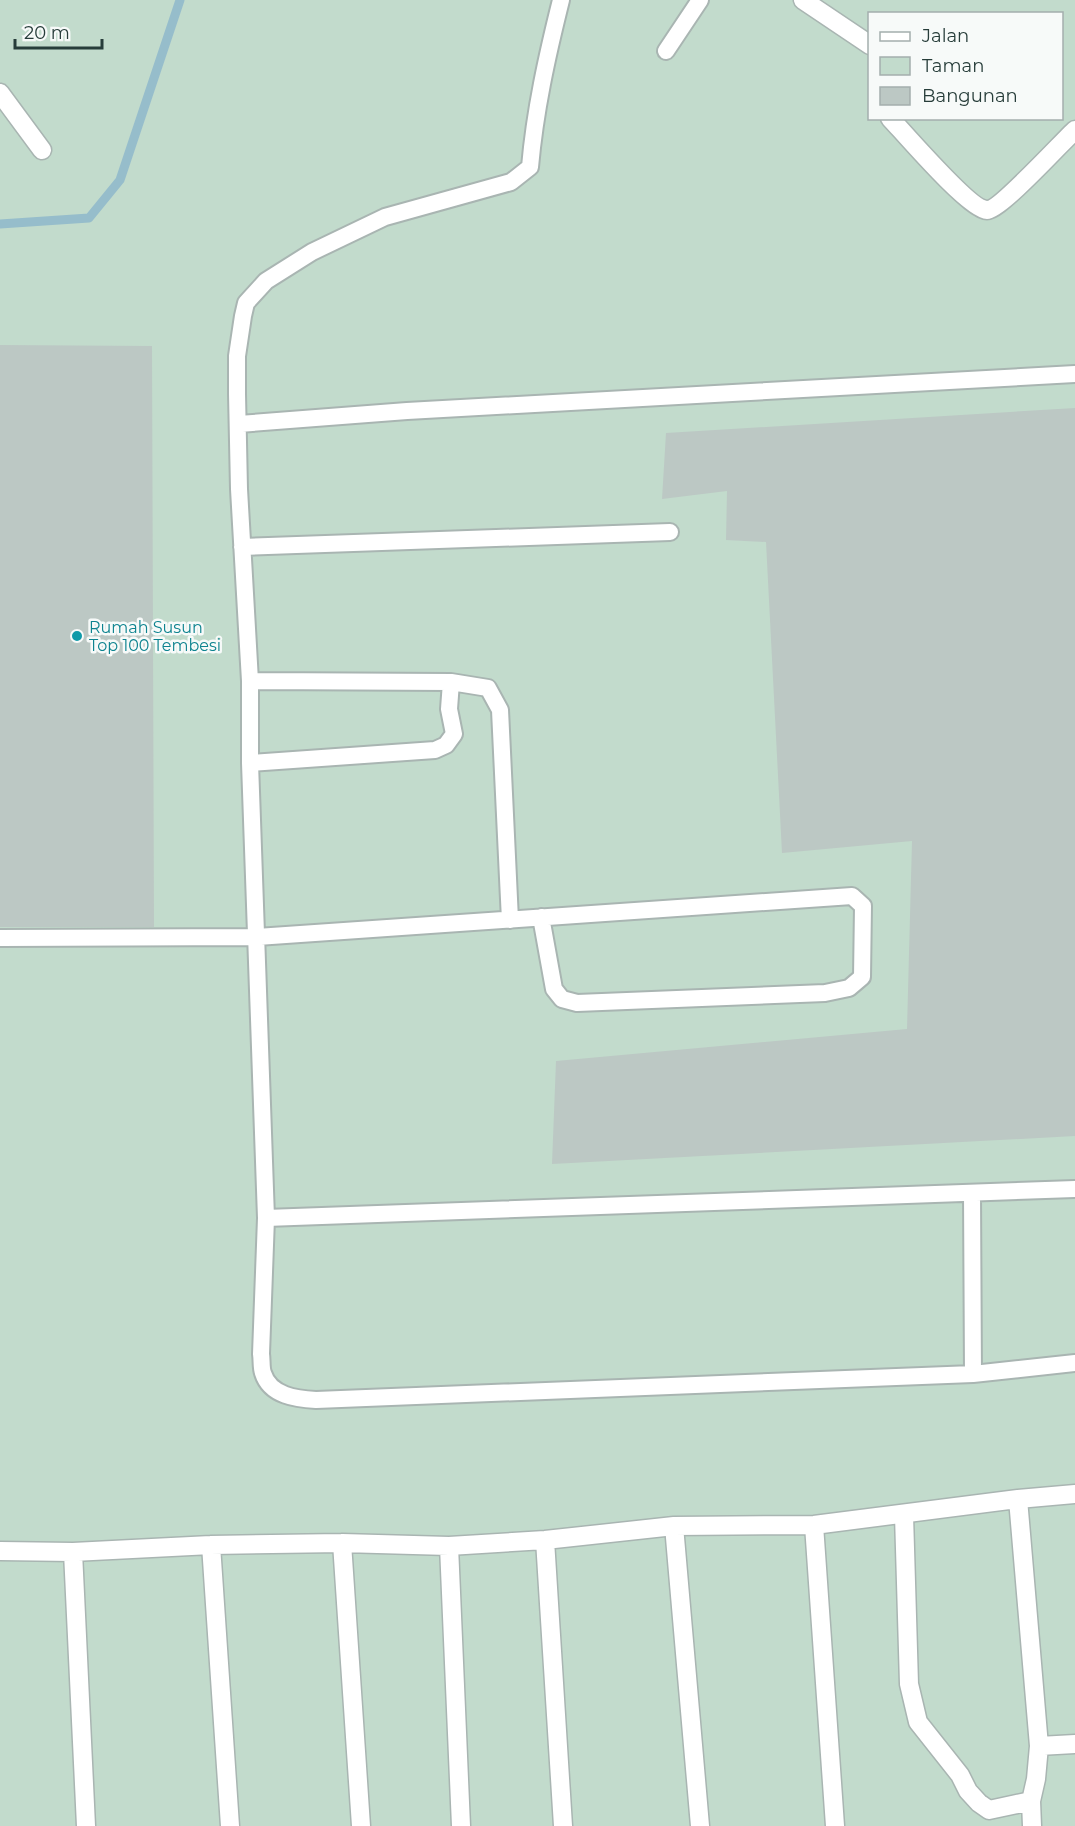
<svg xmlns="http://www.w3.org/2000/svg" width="1075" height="1826" viewBox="0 0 1075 1826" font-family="Montserrat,sans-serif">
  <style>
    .green { fill: #c2dbcc; fill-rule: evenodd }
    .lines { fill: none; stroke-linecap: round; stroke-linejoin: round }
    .stream { stroke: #96bdcb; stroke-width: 9 }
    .building { fill: #bcc8c4 }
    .lane-casing { stroke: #a9b5b2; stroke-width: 20 }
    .street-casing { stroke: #a9b5b2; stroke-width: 21 }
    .lane { stroke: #fff; stroke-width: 16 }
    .street { stroke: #fff; stroke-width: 18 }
    .culture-dot { fill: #0f9aa8; stroke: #f7faf9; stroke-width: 2 }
    .labels { text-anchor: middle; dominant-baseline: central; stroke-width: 5; stroke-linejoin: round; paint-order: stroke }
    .culture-label { font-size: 16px; fill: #0d838f; stroke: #f7faf9; text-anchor: start }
  </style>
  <rect width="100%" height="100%" fill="#e6edeb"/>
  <path class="green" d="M0,0H1075V1826H0ZM870,14H1062V118H870Z"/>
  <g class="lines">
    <path class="stream" d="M0,224L89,218L120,180L180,0"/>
  </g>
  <path class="building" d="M0,345L152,346L154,927H0Z
    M1075,408V1136L552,1164L556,1061L907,1029L912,841L782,853L766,542L726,540L727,491L662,499L666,433Z"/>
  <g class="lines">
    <defs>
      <path id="lane" d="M561,0C547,56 535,110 530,167L511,182L385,217L312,252L266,281L246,303L243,316L237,356V394L239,489L250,681V763L266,1218L261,1354C262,1360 261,1368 263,1373C270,1396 297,1399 316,1400L973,1374L1075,1363
        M666,51L700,0
        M239,424L407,411L1075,374
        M242,547L670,532
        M250,681L451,682L449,709L454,734L446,745L435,750L250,763
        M451,682L488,688L500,710L510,920
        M0,938L257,937L852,896L863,906L862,977L849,988L825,993L577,1003L562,999L554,989L541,917
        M972,1194L973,1374
        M266,1218L1075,1189"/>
      <path id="street" d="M803,0L870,45
        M0,93L42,150
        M890,118C905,134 970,210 987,210C1000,210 1062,142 1075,130
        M1018,1499L1039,1746
        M904,1515L909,1684L918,1722L960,1775L968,1791L979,1803L989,1810L1031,1801
        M814,1525L835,1826
        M674,1526L700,1826
        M545,1540L563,1826
        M342,1543L361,1826
        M211,1545L230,1826
        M449,1546L461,1826
        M0,1551L73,1552L211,1545L342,1543L449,1546L545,1540L674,1526L814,1525L1018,1499L1075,1494
        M73,1552L86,1826
        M1032,1826L1031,1801L1036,1779L1039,1746L1075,1744"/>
    </defs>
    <use href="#lane" class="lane-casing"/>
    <use href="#street" class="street-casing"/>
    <use href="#lane" class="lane"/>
    <use href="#street" class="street"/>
  </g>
  <circle class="culture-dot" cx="77" cy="636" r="6"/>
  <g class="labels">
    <g class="culture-label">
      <text x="89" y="627">Rumah Susun<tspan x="89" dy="18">Top 100 Tembesi</tspan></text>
    </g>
  </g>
  <rect x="868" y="12" width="195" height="108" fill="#f7faf9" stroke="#a4aead" stroke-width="1.5"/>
  <rect x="880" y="32" width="30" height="9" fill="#ffffff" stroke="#a4aead" stroke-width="1.5"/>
  <text x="922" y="42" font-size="18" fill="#273d3a">Jalan</text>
  <rect x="880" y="57" width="30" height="18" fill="#c2dbcc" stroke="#a4aead" stroke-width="1.5"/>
  <text x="922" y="72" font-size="18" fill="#273d3a">Taman</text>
  <rect x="880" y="87" width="30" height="18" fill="#bcc8c4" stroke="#a4aead" stroke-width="1.5"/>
  <text x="922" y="102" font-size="18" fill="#273d3a">Bangunan</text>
  <path d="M15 39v9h87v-9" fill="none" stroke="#273d3a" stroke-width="3"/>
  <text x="24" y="39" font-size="18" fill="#273d3a" stroke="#f7faf9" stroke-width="4.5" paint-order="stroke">20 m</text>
</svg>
